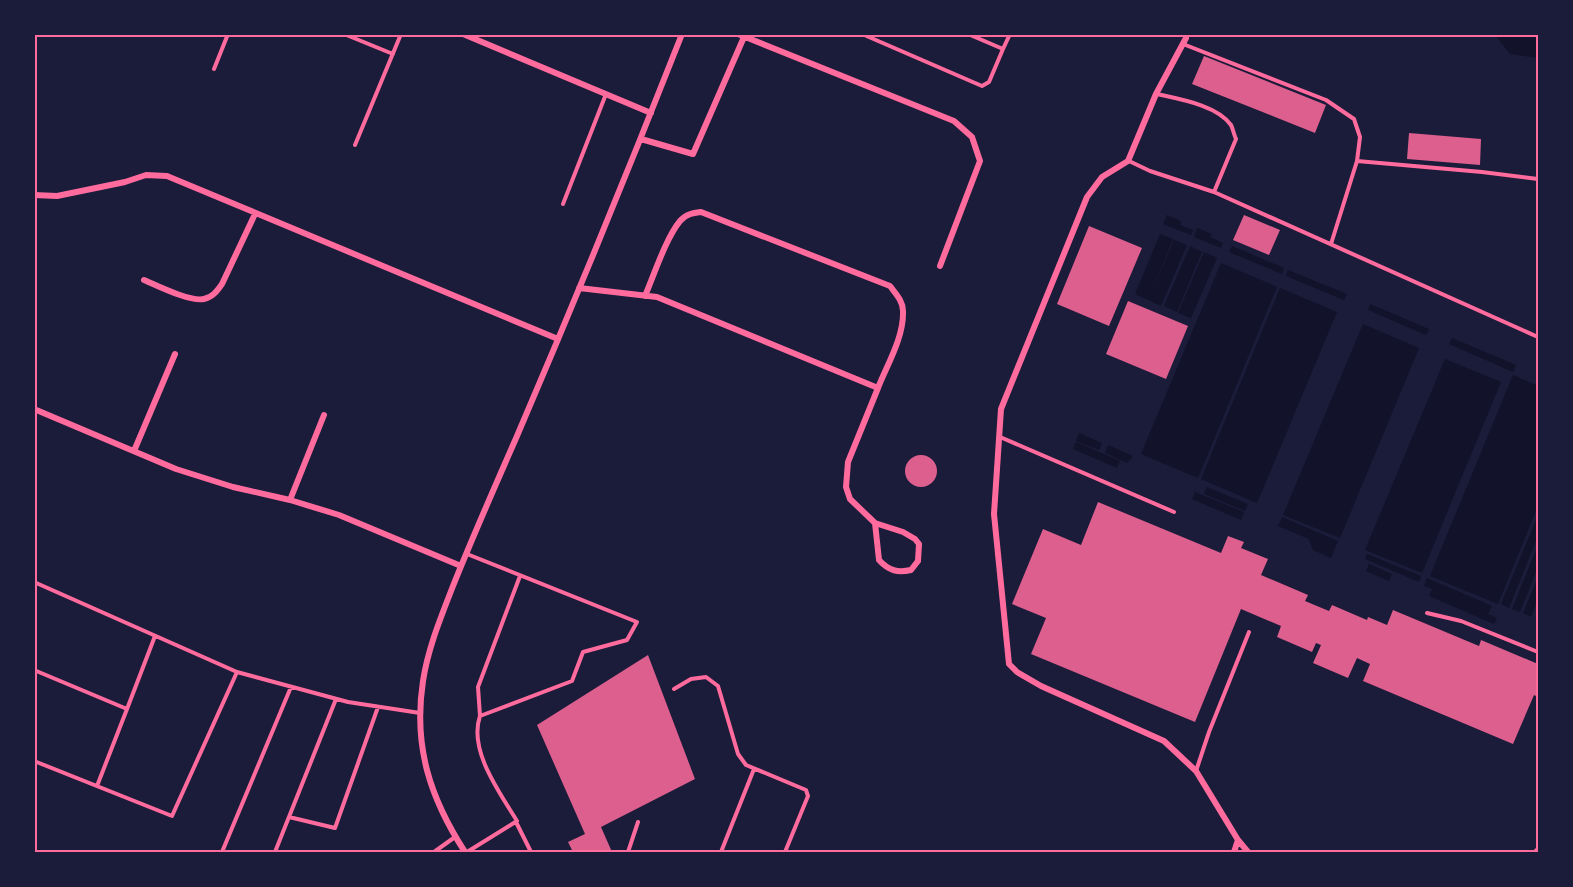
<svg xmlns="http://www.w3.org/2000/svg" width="1573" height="887" viewBox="0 0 1573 887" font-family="Karla,sans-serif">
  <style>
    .water { fill: #12122b }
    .building { fill: #dd5f8e }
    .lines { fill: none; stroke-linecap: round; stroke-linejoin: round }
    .service { stroke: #ff6b9d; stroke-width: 4 }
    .minor { stroke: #ff6b9d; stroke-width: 6 }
    .neatline { fill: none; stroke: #ff6b9d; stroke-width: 2 }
  </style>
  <rect width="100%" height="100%" fill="#1b1b3a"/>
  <path class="water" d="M1495,35H1538V58L1510,54Z
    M1167,215L1181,221L1180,225L1193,230L1191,235L1163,224Z
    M1197,228L1212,234L1210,237L1223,243L1221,248L1194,237Z
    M1160,234L1173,239L1148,300L1135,294Z
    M1174,240L1187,245L1161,306L1148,300Z
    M1190,246L1202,252L1177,312L1164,306Z
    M1232,246L1284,268L1282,274L1229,252Z
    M1204,252L1217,258L1191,318L1178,313Z
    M1221,263L1277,287L1198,478L1141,454Z
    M1288,270L1347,294L1344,300L1286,276Z
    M1280,288L1337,312L1257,503L1201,479Z
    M1370,304L1429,329L1426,335L1368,310Z
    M1363,324L1419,348L1340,538L1283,515Z
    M1452,338L1516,365L1513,372L1449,344Z
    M1445,359L1501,382L1422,573L1365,550Z
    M1513,375L1538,386V506L1498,604L1430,576Z
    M1079,433L1102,443L1099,450L1076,441Z
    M1076,442L1120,461L1117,468L1073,449Z
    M1108,445L1133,456L1127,463L1105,453Z
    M1207,487L1248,504L1245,511L1204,494Z
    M1195,492L1244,512L1241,520L1192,499Z
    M1538,515V536L1509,608L1501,604Z
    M1282,517L1338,541L1331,558L1313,550L1309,539L1278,526Z
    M1538,545V567L1520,612L1512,609Z
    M1367,554L1421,576L1419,582L1365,559Z
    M1369,564L1392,574L1389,581L1366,571Z
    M1538,577V599L1531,617L1523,613Z
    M1427,578L1492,606L1488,614L1497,618L1494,624L1429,596L1432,589L1424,586Z"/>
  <path class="building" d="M1204,56L1326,105L1315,133L1192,84Z
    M1409,133L1481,139L1480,165L1407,159Z
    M1244,215L1280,230L1269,255L1233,240Z
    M1089,226L1142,248L1109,326L1057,304Z
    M1128,301L1188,326L1166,379L1106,354Z
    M905 471a16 16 0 1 1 32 0a16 16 0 1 1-32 0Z
    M1098,502L1221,553L1228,536L1244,542L1241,548L1268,559L1261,575L1308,595L1305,601L1329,611L1332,605L1367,620L1368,617L1387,625L1393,610L1479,646L1481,640L1538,664V697L1534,695L1513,744L1363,681L1370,664L1357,658L1348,678L1313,663L1321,645L1316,643L1312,652L1277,637L1281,626L1241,609L1195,722L1031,654L1046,618L1012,604L1043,529L1081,545Z
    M648,655L695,779L601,827L612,852H573L568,842L585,834L537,725Z"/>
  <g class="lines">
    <path class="service" d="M344,34L393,54
      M862,34L982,86L989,82L1003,49
      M968,34L1003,49L1010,34
      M1183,44L1326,100L1354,119L1360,137L1357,161L1331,244
      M214,69L228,34
      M1157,94C1179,99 1217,105 1231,125C1233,129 1234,135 1236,139L1214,192
      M355,145L401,34
      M1129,161L1150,171L1214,192L1538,337
      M1357,161L1482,172L1538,179
      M563,204L606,94
      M1000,437L1174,512
      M467,554L637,622L627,640L583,652L572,681L480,716C468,750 500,793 517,821L467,852
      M34,582L237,672L348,702L420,713
      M1427,613L1461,621L1538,652
      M34,670L127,709L97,786
      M674,689L691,679L706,677L718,686L738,754L746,765L806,790L808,796L785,852
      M127,709L155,636
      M480,716L478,687L520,576
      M34,761L172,816L237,672
      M1196,771L1209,732L1249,632
      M289,817L335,828L378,707
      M516,822L531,852
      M222,852L291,687
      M275,852L336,699
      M434,852L455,837
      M628,852L638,822
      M721,852L754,769"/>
    <path class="minor" d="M463,34L651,113
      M738,34L954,121L972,137L980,161L940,266
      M1186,38L1156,94L1128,161L1102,177L1087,197L1001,409L994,514L1009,664L1017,672L1041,686L1164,741L1196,771L1238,840L1248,852
      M641,139L693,154L744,37
      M34,195L57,196L125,182L146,175L167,176L558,339
      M144,280C158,286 190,302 204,299C213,297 217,291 222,284L255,214
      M579,288L657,297L878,388L848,462L846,487L850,499L875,523L903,532L915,539L919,544L918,561L911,570C898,573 889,571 879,560L875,523
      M645,296C654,275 666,238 680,221C686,214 693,213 701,212L890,286C896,294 903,301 903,311C904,337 887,365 878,388
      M34,409L176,469L233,487L290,500L339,515L461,566
      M134,451L175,354
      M290,500L324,415
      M465,852C430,798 413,746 423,681C428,648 441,617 453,586C473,536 495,486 517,436C574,303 629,169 682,34
      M1234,852L1238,840
      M1536,852L1538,850"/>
  </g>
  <rect width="1573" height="887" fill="none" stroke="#1b1b3a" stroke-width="72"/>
  <rect x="36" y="36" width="1501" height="815" class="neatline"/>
</svg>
